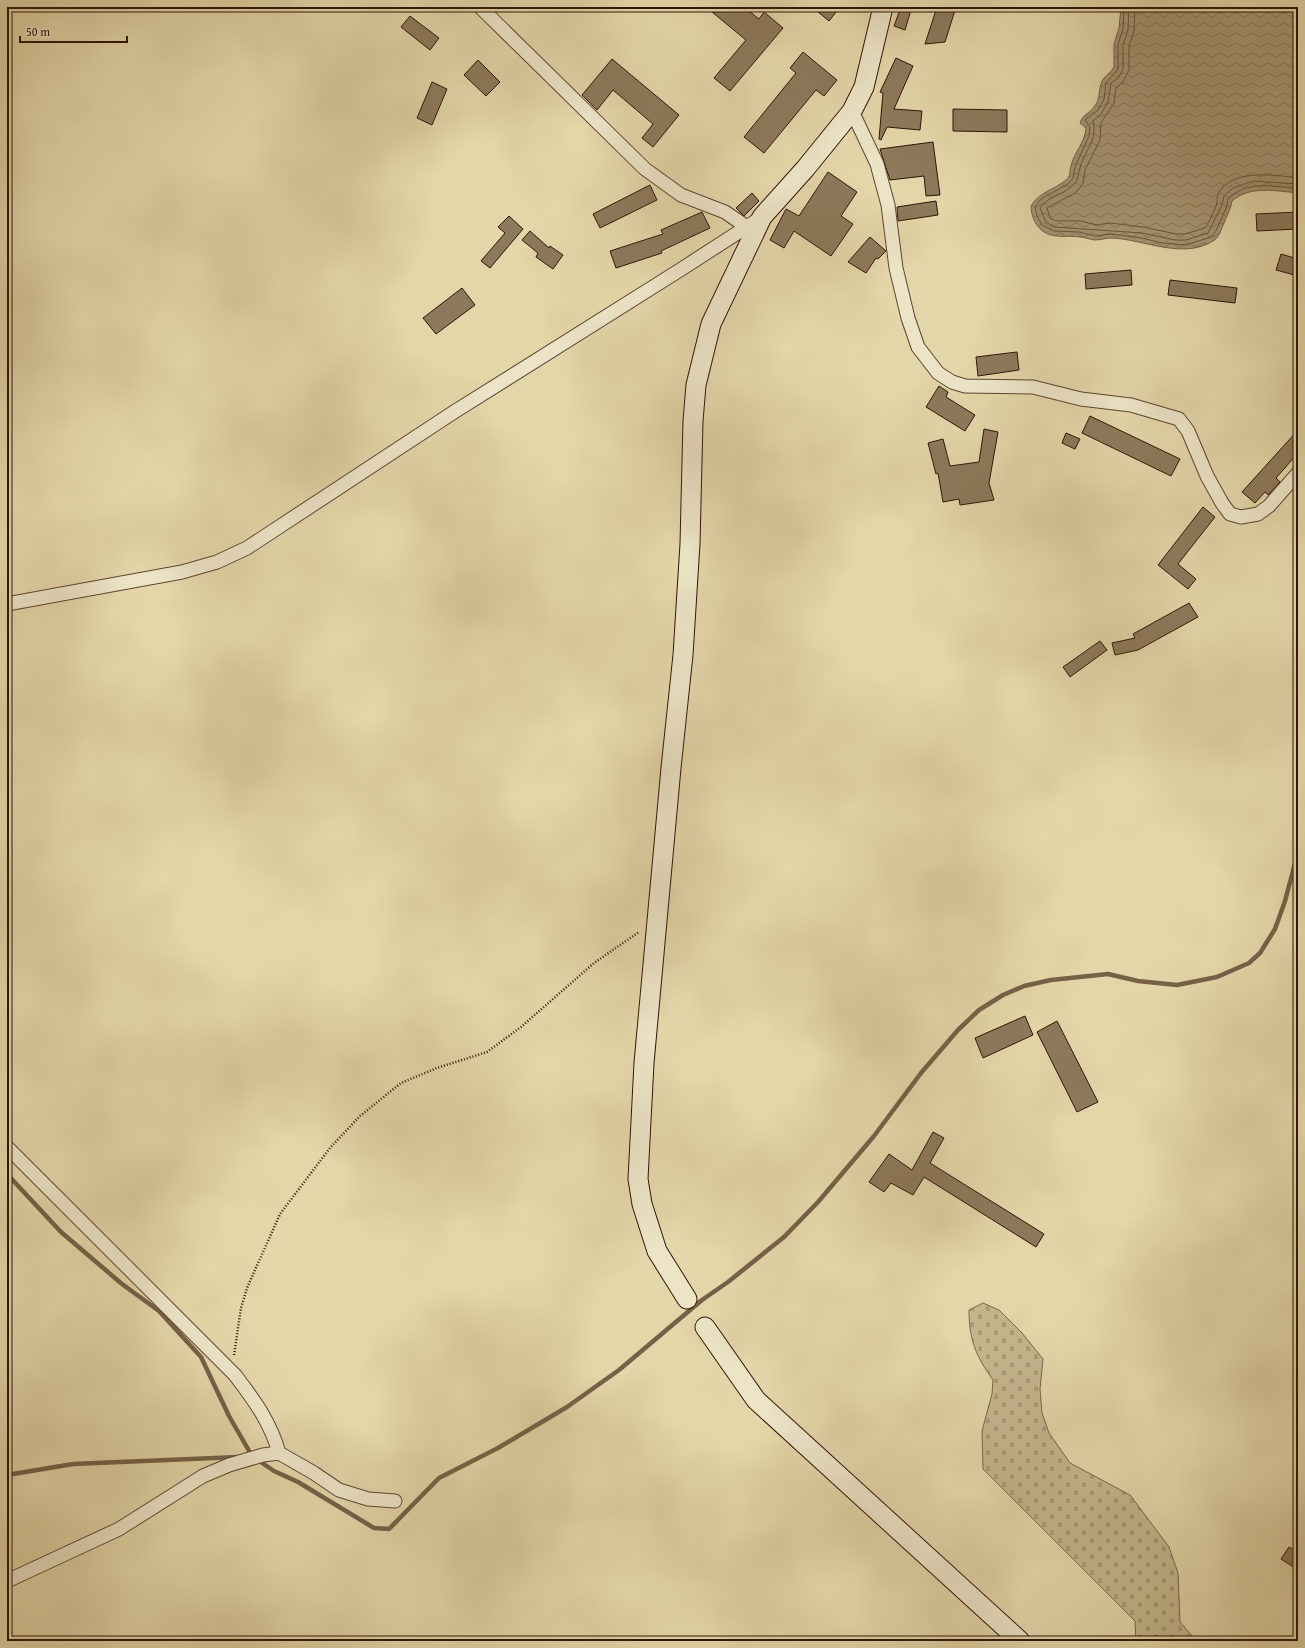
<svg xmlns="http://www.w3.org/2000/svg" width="1305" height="1648" viewBox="0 0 1305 1648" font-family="'Gentium Book Plus',serif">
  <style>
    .cemetery { fill: url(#cemetery-stones); stroke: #7a654a }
    .water { fill: url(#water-waves); stroke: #766147 }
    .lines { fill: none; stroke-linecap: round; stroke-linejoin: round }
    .shore { stroke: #6a543c; stroke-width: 1 }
    .stream { stroke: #766147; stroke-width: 4.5 }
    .building { fill: #8d795b; stroke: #2f1507 }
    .street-casing { stroke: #5c4530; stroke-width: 15 }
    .secondary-casing { stroke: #2f1507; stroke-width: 21 }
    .path { stroke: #2f1507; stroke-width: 2.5; stroke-dasharray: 1 2; stroke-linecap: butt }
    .street { stroke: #ede4c7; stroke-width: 13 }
    .secondary { stroke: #ede4c7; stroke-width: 19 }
  </style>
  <defs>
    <pattern id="cemetery-stones" width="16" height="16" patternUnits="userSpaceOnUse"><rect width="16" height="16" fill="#c4b58d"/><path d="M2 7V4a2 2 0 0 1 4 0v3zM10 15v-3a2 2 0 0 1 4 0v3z" fill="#a99b78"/></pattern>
    <pattern id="water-waves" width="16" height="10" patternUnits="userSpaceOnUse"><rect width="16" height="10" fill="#a69472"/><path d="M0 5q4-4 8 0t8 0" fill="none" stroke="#88785c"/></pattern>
  </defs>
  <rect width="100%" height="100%" fill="#e3d6a9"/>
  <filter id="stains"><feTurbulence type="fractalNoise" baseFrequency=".005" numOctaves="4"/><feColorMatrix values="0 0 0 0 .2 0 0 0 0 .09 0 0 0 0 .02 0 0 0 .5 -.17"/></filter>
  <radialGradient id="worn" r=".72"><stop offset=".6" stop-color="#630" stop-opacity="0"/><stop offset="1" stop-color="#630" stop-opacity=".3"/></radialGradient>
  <path class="cemetery" d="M983,1303L999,1310L1022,1333L1043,1359L1040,1389L1042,1413L1049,1433L1070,1463L1130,1495L1169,1547L1178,1573L1180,1622L1192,1636L1207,1641H1136L1135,1621L983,1469L982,1431L992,1394L993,1380C976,1356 969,1340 969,1310Z"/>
  <path class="water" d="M1121,7H1298V193C1276,191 1250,185 1232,201C1231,209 1227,215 1224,223C1221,230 1219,238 1213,241C1183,260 1143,239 1111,238C1106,238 1100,240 1095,240C1091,240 1085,237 1080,237C1069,235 1055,239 1044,232C1036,227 1031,216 1031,206C1039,192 1054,190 1066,180C1071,176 1069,172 1071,166C1074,152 1085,143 1086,128L1080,123C1083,114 1089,114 1094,107C1101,99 1098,90 1102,81C1105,75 1111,73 1114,67V44L1119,28Z"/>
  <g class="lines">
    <path class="shore" d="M1124,7L1123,29L1118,44V69L1106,83L1104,99L1098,110L1085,120L1090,127L1089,136L1075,167L1073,178L1068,184L1041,199L1035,207L1037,216L1042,225L1054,231L1079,232L1095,236L1111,234L1142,238L1162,243L1186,245L1211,237L1216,231L1227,206L1228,199C1246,180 1275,186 1298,189
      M1129,7L1128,30L1123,45V69L1118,78L1111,83L1108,102L1101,114L1093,121C1098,141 1084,151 1080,168C1077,176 1079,181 1071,187C1062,195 1047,197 1040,208L1046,222L1055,227L1142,233L1175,240H1186L1208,233L1222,205L1224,196L1233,188L1253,181L1298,184
      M1135,7L1134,31L1129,46V70L1123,82L1116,88L1114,103L1101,123L1100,140L1085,170L1083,184L1075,193L1047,208L1050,218L1056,221H1081L1096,225L1110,223L1143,227L1176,234H1185L1205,228C1209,222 1215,210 1217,203C1217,200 1217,197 1218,194C1231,168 1275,175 1298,178"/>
    <path class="stream" d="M7,1174L61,1232L122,1284L159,1311L201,1357L229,1416L252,1456L274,1471L298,1482L374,1528L389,1529L439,1478L498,1448L567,1407L619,1370L702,1300L728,1282L784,1237L818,1202L874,1136L921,1073L958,1030L979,1010L1003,995L1024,986L1051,980L1108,974L1138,981L1177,985L1217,977L1249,963L1260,953L1275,929L1285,901L1298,852
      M7,1475L73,1464L238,1457"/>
  </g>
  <path class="building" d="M706,7H744L759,19L764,12L783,28L730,91L714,78L746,40Z
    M812,7H840L829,21Z
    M901,7L911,10L905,30L894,26Z
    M937,7H956L945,42L925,44Z
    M410,16L439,38L430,50L401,27Z
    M803,52L837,80L824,96L816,90L764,153L744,137L796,73L790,68Z
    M896,58L913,66L894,109L922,111L920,130L887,127L881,140L879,139L883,93L880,92Z
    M612,59L679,115L653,147L642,138L653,124L613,90L597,110L582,95Z
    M478,60L500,82L486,96L464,75Z
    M432,82L447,89L432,125L417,118Z
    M953,109L1007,110V132L953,131Z
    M933,142L940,195L926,196L924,176L890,180L880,149Z
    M828,172L857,192L841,216L853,224L831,256L794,231L784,248L770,240L786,209L799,216Z
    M650,185L657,200L600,228L593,214Z
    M752,193L759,201L744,216L736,208Z
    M936,201L938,215L898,221L897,207Z
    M702,212L710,228L661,251L662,253L616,268L610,251L663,234L661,230Z
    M1298,212V229L1257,231L1256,214Z
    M509,216L523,229L490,268L481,261L505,233L498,227Z
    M530,231L549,248L550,246L563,255L553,269L536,257L538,253L522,240Z
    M870,237L886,251L878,259L876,258L866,273L848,262Z
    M1281,254L1298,259V276L1276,270Z
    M1131,270L1132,285L1086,289L1085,274Z
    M1170,280L1237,288L1235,303L1168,295Z
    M462,288L475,305L436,334L423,318Z
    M1017,352L1019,370L978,376L976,357Z
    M939,386L948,392L946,397L975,415L965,431L926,407Z
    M1090,416L1180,459L1171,476L1082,433Z
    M984,429L998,432L989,483L994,500L960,505L959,499L943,502L938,473L936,474L928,443L943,439L950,466L979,462Z
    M1298,430V453L1276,478L1280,482L1268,495L1265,492L1255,503L1242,492Z
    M1066,433L1080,439L1075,449L1062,443Z
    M1203,507L1215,517L1178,564L1196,579L1188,589L1158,565Z
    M1189,603L1198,617L1138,650L1115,655L1112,643L1135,638L1133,634Z
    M1100,641L1107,650L1070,677L1063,667Z
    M1025,1016L1033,1035L983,1058L975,1038Z
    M1057,1021L1098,1102L1077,1112L1037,1032Z
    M933,1132L944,1138L930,1163L1044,1234L1036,1247L924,1177L913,1195L891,1183L884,1192L869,1182L889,1154L912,1170Z
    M1289,1547L1298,1552V1570L1281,1559Z"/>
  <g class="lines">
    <defs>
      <path id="street" d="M480,7L645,169L681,195L725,212L747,227
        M852,111L877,164L888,205L896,268L908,318L918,347L938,373L952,382L965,386L1033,387L1081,399L1131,405L1179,419L1188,431L1207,476L1222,503L1230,514L1241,517L1258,514L1269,506L1298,473
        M7,604L182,572L217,562L247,548L454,412L680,270L762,217
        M7,1147L235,1375C254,1400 271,1423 279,1453
        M7,1581L119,1529L203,1476L229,1465L263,1455L279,1453L314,1473L339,1490L368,1499L395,1501"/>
      <path id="secondary" d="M687,1299L657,1251L642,1204L638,1179L644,1063L671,768L683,655L690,544L693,421L696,385L711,324L762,217L805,169L852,111L864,87L883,7
        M705,1327L756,1400L1020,1641"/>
    </defs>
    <use href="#street" class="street-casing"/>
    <use href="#secondary" class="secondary-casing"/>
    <path class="path" d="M234,1355L241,1308L247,1288L280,1214L330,1148L360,1116L401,1083L437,1068L487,1052L521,1027L594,963L639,932"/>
    <use href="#street" class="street"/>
    <use href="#secondary" class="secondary"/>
  </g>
  <rect width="1305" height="1648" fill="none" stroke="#e3d6a9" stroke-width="24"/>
  <rect x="8" y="8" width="1289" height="1632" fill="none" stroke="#2f1507" stroke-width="2"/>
  <rect x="12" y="12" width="1281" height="1624" fill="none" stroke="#2f1507"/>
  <path d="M20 36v6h107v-6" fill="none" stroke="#2f1507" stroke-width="2"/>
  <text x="26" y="36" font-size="12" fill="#2f1507" stroke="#ede4c7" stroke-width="3" paint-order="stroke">50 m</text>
  <rect width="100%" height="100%" filter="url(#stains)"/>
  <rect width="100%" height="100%" fill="url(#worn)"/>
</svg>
